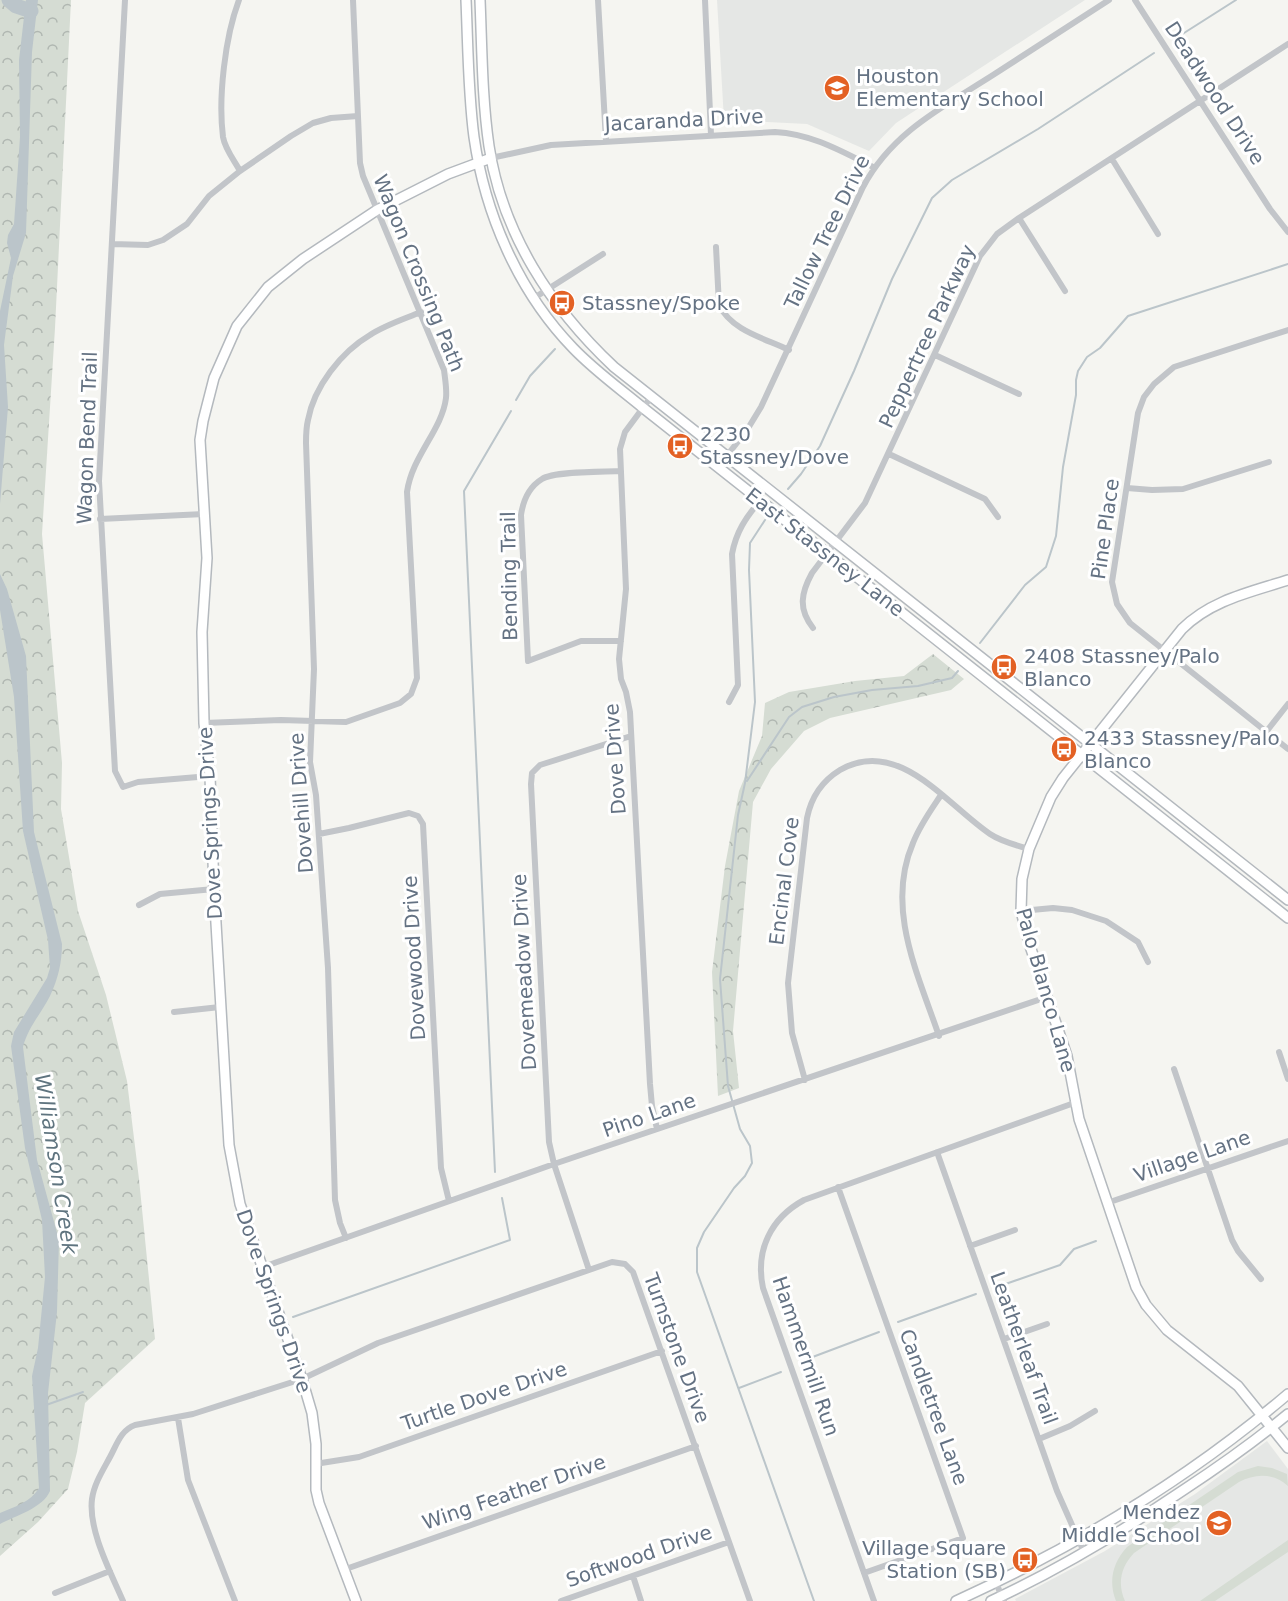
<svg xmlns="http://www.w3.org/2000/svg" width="1288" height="1601" viewBox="0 0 1288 1601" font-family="'DejaVu Sans',sans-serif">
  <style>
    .built { fill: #e5e7e5 }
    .green { fill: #d5dcd3 }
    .forest { fill: url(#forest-crowns) }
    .water { fill: #bbc5ca }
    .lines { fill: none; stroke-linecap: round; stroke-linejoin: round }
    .stream { stroke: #bbc5ca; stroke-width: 2 }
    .river { stroke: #bbc5ca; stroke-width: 15 }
    .secondary-casing { stroke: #b4b9be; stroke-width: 12 }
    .street { stroke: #c2c5c9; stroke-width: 6 }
    .secondary { stroke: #fff; stroke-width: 9 }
    .labels { text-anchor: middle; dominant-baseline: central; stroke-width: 6; stroke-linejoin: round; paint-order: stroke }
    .poi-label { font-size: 20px; fill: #647283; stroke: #fff; text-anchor: start }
    .street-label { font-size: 20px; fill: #647283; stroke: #fff }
    .water-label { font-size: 21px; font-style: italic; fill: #5f747f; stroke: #fff }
  </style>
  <defs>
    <pattern id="forest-crowns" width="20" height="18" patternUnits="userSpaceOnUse" patternTransform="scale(1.5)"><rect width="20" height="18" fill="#d5dcd3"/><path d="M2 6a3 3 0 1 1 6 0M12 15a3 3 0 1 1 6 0" fill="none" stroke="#b0b7b1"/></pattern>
  </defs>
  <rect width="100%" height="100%" fill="#f5f5f1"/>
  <path class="built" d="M717,0H1085L896,123L869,151L807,124L724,120Z
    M1267,1441L1288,1469V1601H1016L1015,1599L1105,1551L1195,1494Z"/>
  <path class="green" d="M1258,1466L1272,1468L1287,1474L1288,1486C1273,1473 1256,1473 1239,1482L1134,1553C1121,1567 1117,1583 1125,1601H1116C1108,1581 1113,1562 1127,1547L1238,1472Z
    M1288,1540V1552L1215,1601H1200Z"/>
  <path class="forest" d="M0,0H71L55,328L42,534L62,763L61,809L78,911L106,995L127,1081L139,1179L155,1339L85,1403L77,1452L68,1489L38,1522L0,1556Z
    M933,654L964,679L951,690L830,718L804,731L771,769L753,802L733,1031L739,1088L718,1096L712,972L725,866L739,791L762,736L765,703L789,692L855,681L904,676Z"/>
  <path class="water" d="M26,0H38L32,52L26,233L13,276L4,345L8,407L0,504V311L11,258L7,243L8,235L14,224L20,137L19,60Z
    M0,574L7,589L26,656L34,832L62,944C62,962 58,979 50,996C41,1014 28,1027 23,1047L37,1160L59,1240L57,1312L48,1393L50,1491C43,1508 15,1516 0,1524V1513C14,1507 31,1502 39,1488L32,1376L38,1348L45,1277L42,1220L25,1148L11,1046L14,1032L47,978L50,968L48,940L23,831L14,697L0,610Z"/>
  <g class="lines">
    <path class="stream" d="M1173,40L1236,0
      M516,400L530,376L555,349
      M788,489L801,474L820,446L854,371L892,279L932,198L952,180L1038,129L1154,53
      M765,520L750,543L749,570L755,702L745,783L738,815L720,979L728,1086L740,1129L750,1146L752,1163L745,1176L734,1188L704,1232L697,1248V1272L814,1601
      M980,643L1025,585L1046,567L1056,536L1063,467L1076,395V380L1078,371L1087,357L1100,348L1128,316L1288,264
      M747,781L789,717L802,707L834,697L872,690L918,686L952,678L958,671
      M495,1172L464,491L511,411
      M997,1287L1060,1265L1074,1249L1096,1241
      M293,1317L510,1240L502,1198
      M898,1322L976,1294
      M802,1361L879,1332
      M739,1388L781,1372
      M46,1405L83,1392"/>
    <path class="river" d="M9,0L16,6L31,11"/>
    <defs>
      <path id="secondary" d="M466,0C468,45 468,92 474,137C485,214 518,291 573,348C594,370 619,388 642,407L1288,918
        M480,0C482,48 482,98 489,146C502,233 551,308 614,367L1288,900
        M1288,580C1251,592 1211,600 1182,629L1063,778L1051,797L1029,849L1022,879L1021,911L1029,943L1067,1056L1079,1119L1136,1287L1146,1305L1167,1330L1238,1386L1288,1448
        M356,1601L319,1503L316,1490V1444L312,1413L302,1379L240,1204L229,1145L214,889L210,776L204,723L202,632L207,558L200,440L203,421L214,378L237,326L268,287L303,259L377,210L448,174L491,158
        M956,1601C1075,1547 1188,1479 1288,1394
        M991,1601C1058,1570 1123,1531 1185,1489C1220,1466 1255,1441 1288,1414"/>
    </defs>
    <use href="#secondary" class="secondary-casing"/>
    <path class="street" d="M125,0L99,481L115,771L123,787L138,782L210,776
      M239,0C225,37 218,98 223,137C225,149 234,160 240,171
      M598,0L606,141
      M705,0L711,135
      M1135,0L1270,209L1288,232
      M491,158L551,145L775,132C812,134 841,151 873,167
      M1112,159L1158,234
      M1019,218L1065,291
      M112,244L148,245L163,240L187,224L209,196L240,171L291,136L313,123L331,118L358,116
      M716,247L719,305C732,331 764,338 789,350
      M534,298L603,254
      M1288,330L1174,367L1154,384L1144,397L1138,413L1112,582L1117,604L1130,623L1288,749
      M935,355L1019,394
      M651,397L625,432L620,449L626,589L619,659L621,679L626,692L630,712L650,1084L652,1106L657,1129
      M889,454L985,499L998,517
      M718,467L747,430L761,407L863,187C892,132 943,107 993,75C1032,50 1071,25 1109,0
      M621,471C604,472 554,471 542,479C529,487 523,501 521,515L528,661L581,641H621
      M1127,488L1152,490L1183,489L1269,462
      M100,519L204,514
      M813,628C798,609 801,593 812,573L865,503L980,256L997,234L1019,218L1288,44
      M729,702L738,685L732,554C736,532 746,517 760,501
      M204,723L281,720L346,722L400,703L411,694L417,678L407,492C412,456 442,430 446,398C447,389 445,379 444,370L363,176L360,163L353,0
      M1266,732L1288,704
      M319,834L349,828L409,813L418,816L423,824L441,1168L449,1201
      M139,905L160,894L214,889
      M1021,911L1053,908L1072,910L1106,921L1138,942L1148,962
      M174,1012L220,1007
      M939,1036C918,974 885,908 913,843C920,825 931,810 941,795
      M1279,1052L1288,1079
      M1174,1069L1232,1240L1238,1251L1261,1279
      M805,1080L792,1033L788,983L807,818C811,798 822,781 840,770C898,736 947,805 990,834C1002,842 1016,845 1029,849
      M937,1152L1057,1491L1084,1552
      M838,1187L963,1538L864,1573
      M1107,1203L1288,1141
      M346,1238L340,1223L335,1200L328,968L316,795L310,762L314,669L306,443C306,436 306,428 308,420C314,387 341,352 370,335C385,325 404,319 421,312
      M970,1246L1015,1230
      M263,1267L554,1164L1047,997
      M589,1270L554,1164L549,1142L531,784L532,773L540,765L631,736
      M1004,1339L1047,1324
      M178,1418L188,1480L235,1601
      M1039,1439L1070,1426L1095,1411
      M315,1464L359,1457L662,1351
      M343,1570L696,1446
      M633,1576L641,1601
      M996,1583L1004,1601
      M55,1593L110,1571
      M123,1601C111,1573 88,1530 92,1499C94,1484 103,1470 110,1457C117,1444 121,1430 135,1425L193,1414L302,1379L378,1343L612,1262L625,1264L633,1272L750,1601
      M561,1601L729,1542
      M874,1601L763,1288C755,1250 771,1218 804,1200L1074,1103"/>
    <use href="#secondary" class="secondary"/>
  </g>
  <defs>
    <symbol id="school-disc" viewBox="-11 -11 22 22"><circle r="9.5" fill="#e36124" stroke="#fff"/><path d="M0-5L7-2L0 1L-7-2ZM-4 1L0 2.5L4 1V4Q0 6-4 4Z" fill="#fff"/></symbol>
    <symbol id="bus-disc" viewBox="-11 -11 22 22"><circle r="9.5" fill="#e36124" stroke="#fff"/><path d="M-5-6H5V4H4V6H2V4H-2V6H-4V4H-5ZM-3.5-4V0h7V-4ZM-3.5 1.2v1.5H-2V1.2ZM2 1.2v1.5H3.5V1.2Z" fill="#fff"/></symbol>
  </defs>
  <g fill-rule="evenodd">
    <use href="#school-disc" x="822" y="73" width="30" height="30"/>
    <use href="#bus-disc" x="547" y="288" width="30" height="30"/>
    <use href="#bus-disc" x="665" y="431" width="30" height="30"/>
    <use href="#bus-disc" x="989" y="652" width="30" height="30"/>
    <use href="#bus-disc" x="1049" y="734" width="30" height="30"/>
    <use href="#school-disc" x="1204" y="1508" width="30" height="30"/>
    <use href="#bus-disc" x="1010" y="1545" width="30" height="30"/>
  </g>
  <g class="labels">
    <g class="poi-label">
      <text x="856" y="76">Houston<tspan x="856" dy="23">Elementary School</tspan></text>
      <text x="582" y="303">Stassney/Spoke</text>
      <text x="700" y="434">2230<tspan x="700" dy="23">Stassney/Dove</tspan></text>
      <text x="1024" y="656">2408 Stassney/Palo<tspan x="1024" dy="23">Blanco</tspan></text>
      <text x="1084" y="738">2433 Stassney/Palo<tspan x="1084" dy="23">Blanco</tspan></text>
      <text x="1200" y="1512" text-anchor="end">Mendez<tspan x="1200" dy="23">Middle School</tspan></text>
      <text x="1006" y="1548" text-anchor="end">Village Square<tspan x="1006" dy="23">Station (SB)</tspan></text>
    </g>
    <g class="street-label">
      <text transform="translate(1215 93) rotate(57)">Deadwood Drive</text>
      <text transform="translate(684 120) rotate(-3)">Jacaranda Drive</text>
      <text transform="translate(827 232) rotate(-64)">Tallow Tree Drive</text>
      <text transform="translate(419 273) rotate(68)">Wagon Crossing Path</text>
      <text transform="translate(927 336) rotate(-65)">Peppertree Parkway</text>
      <text transform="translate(87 438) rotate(-88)">Wagon Bend Trail</text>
      <text transform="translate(1105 529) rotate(-82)">Pine Place</text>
      <text transform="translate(825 552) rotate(38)">East Stassney Lane</text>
      <text transform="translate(509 576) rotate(-91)">Bending Trail</text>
      <text transform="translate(615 759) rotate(-94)">Dove Drive</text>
      <text transform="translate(301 803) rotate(-94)">Dovehill Drive</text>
      <text transform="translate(210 823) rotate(-93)">Dove Springs Drive</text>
      <text transform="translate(784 881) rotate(-83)">Encinal Cove</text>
      <text transform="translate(414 958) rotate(-93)">Dovewood Drive</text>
      <text transform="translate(524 972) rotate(-93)">Dovemeadow Drive</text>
      <text transform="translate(1046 990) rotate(74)">Palo Blanco Lane</text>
      <text transform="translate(649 1115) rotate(-19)">Pino Lane</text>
      <text transform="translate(1192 1156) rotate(-19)">Village Lane</text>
      <text transform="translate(274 1301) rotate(71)">Dove Springs Drive</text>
      <text transform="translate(677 1348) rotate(70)">Turnstone Drive</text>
      <text transform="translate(1024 1348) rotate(70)">Leatherleaf Trail</text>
      <text transform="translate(806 1356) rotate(71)">Hammermill Run</text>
      <text transform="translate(484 1396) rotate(-19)">Turtle Dove Drive</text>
      <text transform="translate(934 1407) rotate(70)">Candletree Lane</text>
      <text transform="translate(514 1492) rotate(-19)">Wing Feather Drive</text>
      <text transform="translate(639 1556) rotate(-19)">Softwood Drive</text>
    </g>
    <g class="water-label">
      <text transform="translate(56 1164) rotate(81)">Williamson Creek</text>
    </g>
  </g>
</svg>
